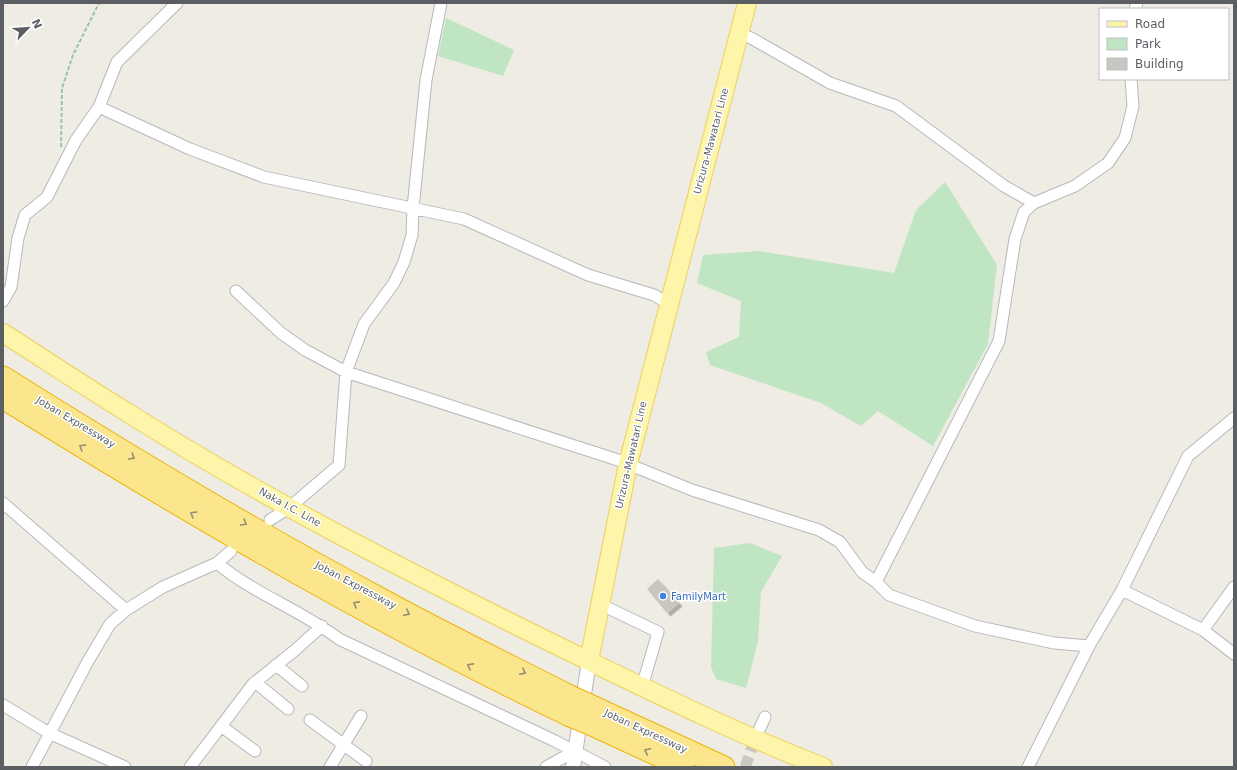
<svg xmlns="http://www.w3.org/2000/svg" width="1237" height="770" viewBox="0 0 1237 770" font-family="'DejaVu Sans',sans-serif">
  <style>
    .green { fill: #c0e5c3 }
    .building { fill: #c9c6c1; filter: url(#shadow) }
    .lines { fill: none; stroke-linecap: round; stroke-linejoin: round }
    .minor-tunnel { stroke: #c9c9c3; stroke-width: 11; stroke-dasharray: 11 5.5; stroke-linecap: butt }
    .minor-casing { stroke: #b6b9bd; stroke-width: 13 }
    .tertiary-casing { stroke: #b6b9bd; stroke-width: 16 }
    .primary-casing { stroke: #eecf5c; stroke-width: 20 }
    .motorway-casing { stroke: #edb405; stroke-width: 23 }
    .path { stroke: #98c4a7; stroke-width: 2; stroke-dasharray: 4 2; stroke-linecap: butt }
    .minor { stroke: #fff; stroke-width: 11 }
    .tertiary { stroke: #fff; stroke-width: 14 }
    .primary { stroke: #fdf5a9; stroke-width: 18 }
    .motorway { stroke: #fbe68e; stroke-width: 21 }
    .motorway-bridge-casing { stroke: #edb405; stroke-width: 23; stroke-linecap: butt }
    .motorway-bridge { stroke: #fbe68e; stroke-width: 21 }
    .oneway { stroke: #938e73 }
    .shop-dot { fill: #3f7fe0; stroke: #fff; stroke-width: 1.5 }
    .labels { text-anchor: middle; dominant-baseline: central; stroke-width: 3; stroke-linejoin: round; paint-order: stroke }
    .street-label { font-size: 10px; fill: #5b5f64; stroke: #fff }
    .shop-label { font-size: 10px; fill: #366cbe; stroke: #fff; text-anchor: start }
  </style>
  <defs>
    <filter id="shadow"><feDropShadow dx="3.5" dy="3.5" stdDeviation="0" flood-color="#0004"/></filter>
  </defs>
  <rect width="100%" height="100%" fill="#eeece3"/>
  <path class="green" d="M446,18L514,50L503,76L438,56Z
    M945,182L997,265L988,344L933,446L878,411L861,426L821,403L710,365L706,352L739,337L741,301L697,283L703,255L759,251L894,273L916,210Z
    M750,543L782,556L761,592L758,641L746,688L716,679L711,667L714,548Z"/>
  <path class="building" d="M658,579L679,603L667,613L647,589Z"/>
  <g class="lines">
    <path class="minor-tunnel" d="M745,767L757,734"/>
    <defs>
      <path id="minor" d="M1135,9L1137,3
        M739,33L751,38L830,83L896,106L1004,186L1034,203
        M99,107L190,149L264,177L464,219L588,275L654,295L669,304
        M236,291L281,333L305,350L346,372L618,460L692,490L819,530L840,542L862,572L876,582L889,595L975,626L1054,643L1089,646
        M3,301L11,287L18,238L25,215L47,197L76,140L99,107L117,62L177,3
        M3,503L126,610
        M270,520L290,507L339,465L346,372L364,324L394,283L404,262L412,235L413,208L426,80L441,3
        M217,563C254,594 301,610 339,639L555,741L605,767
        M876,582L999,341L1015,239L1024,212L1034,203L1075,186L1108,163L1125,138L1133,106L1131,79
        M1122,590L1203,630L1234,654
        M600,604L658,632L642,687
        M1203,630L1234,587
        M276,665L302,686
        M255,682L288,709
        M3,705L49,733L125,767
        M310,720L366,761
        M221,726L255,751
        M760,728L765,717
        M32,767L87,663L110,624L126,610L163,587L217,563L231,551
        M190,767L253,684L294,651L322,626
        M330,767L361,716
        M546,767L575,751
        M1028,767L1089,646L1122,590L1188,456L1234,418"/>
      <path id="tertiary" d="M573,767L589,661"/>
      <path id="primary" d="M3,333C44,359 84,386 125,411C264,499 412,574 560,647C647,689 733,732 823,767
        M589,661L628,464L747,3"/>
      <path id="motorway" d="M3,377C127,455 252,530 381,599C443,633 507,664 570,696
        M3,398C186,512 373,621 568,715
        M594,707L724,767
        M590,724L683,767"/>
    </defs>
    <use href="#minor" class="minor-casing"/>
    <use href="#tertiary" class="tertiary-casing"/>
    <use href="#primary" class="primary-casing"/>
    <use href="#motorway" class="motorway-casing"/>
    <path class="path" d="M61,147L62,88L73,55L99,3"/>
    <use href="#minor" class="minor"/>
    <use href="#tertiary" class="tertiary"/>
    <use href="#primary" class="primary"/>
    <use href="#motorway" class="motorway"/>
    <defs>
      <path id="motorway-bridge" d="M570,696L594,707
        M568,715L590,724"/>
    </defs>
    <use href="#motorway-bridge" class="motorway-bridge-casing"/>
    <use href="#motorway-bridge" class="motorway-bridge"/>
  </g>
  <defs><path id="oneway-chevron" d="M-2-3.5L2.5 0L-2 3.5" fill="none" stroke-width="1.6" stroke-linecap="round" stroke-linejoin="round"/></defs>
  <g class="oneway">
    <use href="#oneway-chevron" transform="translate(82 447) rotate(-149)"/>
    <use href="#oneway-chevron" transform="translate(132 457) rotate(31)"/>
    <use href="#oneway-chevron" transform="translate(193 514) rotate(-149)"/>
    <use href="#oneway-chevron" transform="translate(244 523) rotate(30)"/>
    <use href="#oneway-chevron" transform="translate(356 604) rotate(-151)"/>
    <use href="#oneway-chevron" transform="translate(407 613) rotate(27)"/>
    <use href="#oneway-chevron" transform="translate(470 666) rotate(-152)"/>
    <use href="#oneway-chevron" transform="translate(523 672) rotate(27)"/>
    <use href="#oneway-chevron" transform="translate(647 751) rotate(-155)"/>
  </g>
  <circle class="shop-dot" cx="663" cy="596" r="4"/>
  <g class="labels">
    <g class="street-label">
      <text transform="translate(711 141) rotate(-75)">Urizura-Mawatari Line</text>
      <text transform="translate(76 422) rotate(31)">Joban Expressway</text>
      <text transform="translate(631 455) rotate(-77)">Urizura-Mawatari Line</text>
      <text transform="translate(290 507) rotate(29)">Naka I.C. Line</text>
      <text transform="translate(356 585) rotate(28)">Joban Expressway</text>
      <text transform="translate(646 731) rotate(25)">Joban Expressway</text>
    </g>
    <g class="shop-label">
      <text x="671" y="596">FamilyMart</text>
    </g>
  </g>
  <rect width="1237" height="770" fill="none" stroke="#5b5f64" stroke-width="8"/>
  <rect x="1099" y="8" width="130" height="72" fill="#ffffff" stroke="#bdbfc1"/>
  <rect x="1107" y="21" width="20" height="6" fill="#fdf5a9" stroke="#bdbfc1"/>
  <text x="1135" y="28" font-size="12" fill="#5b5f64">Road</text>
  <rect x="1107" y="38" width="20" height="12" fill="#c0e5c3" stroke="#bdbfc1"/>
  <text x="1135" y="48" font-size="12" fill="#5b5f64">Park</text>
  <rect x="1107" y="58" width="20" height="12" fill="#c9c6c1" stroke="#bdbfc1"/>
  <text x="1135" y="68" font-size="12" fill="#5b5f64">Building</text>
  <g transform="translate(28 28) rotate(65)" stroke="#ffffff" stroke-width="3" paint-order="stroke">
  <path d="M0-3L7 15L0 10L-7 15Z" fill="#5b5f64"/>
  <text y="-6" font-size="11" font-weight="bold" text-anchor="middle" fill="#5b5f64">N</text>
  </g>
</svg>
